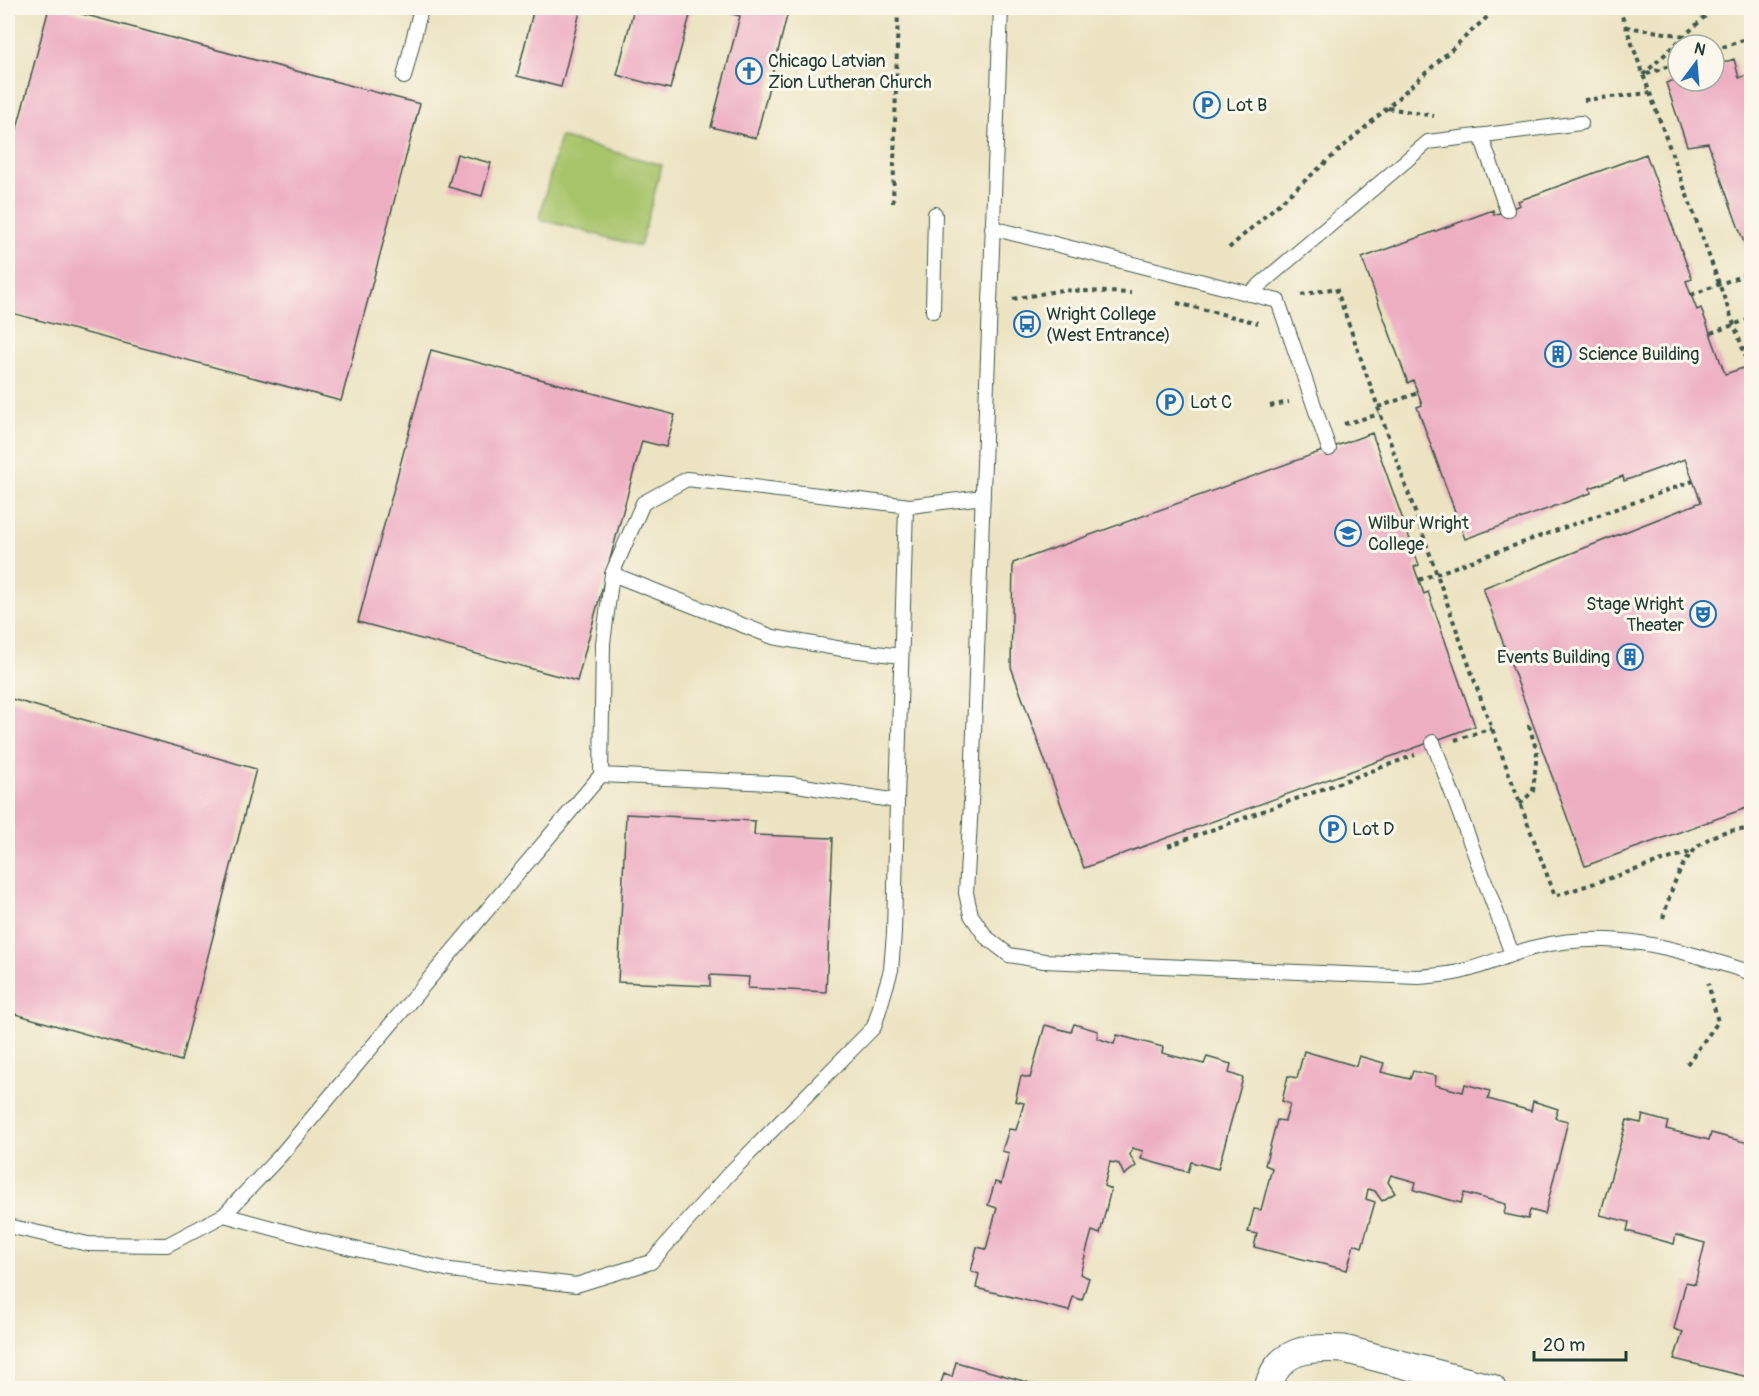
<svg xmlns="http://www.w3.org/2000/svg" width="1759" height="1396" viewBox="0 0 1759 1396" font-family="Pangolin,sans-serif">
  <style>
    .green { fill: #a8c46a; stroke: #64804f; stroke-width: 1.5 }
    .building { fill: #edaec2 }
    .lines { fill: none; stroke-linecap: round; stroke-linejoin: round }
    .service-casing { stroke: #3e5649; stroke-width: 16 }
    .minor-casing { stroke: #3e5649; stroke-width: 29 }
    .path { stroke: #3e5649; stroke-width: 4; stroke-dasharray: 4.5 4.5; stroke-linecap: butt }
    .service { stroke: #fff; stroke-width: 14 }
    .minor { stroke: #fff; stroke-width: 27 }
    .path-bridge { stroke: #3e5649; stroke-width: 4; stroke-dasharray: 4.5 4.5; stroke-linecap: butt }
    .labels { text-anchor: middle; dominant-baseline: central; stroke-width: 6; stroke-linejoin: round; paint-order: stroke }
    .poi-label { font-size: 18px; fill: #1f3d34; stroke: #fbf7ec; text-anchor: start }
  </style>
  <rect width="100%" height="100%" fill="#fbf7ec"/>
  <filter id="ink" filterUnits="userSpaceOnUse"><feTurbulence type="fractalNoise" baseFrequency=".0167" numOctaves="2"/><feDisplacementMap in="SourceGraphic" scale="12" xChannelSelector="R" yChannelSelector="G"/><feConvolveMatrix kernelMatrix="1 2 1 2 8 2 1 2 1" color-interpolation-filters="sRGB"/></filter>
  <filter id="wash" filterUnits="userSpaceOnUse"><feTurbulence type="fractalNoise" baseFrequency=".008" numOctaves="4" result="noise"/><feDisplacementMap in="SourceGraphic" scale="24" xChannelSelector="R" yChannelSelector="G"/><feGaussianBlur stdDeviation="1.35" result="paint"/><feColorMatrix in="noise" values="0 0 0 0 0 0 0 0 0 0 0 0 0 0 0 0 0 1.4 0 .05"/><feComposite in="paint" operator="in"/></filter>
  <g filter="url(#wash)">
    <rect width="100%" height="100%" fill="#ebe3c1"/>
    <path class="green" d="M560,137L662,165L640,246L539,219Z"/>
    <g id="blocks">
      <path class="building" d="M49,8H60L420,104L341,401L8,312V162Z
        M534,8H581L561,87L517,76Z
        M634,8H692L670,89L617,75Z
        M711,8H789L756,138L711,127L740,16Z
        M1734,59L1739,78L1752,73L1751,262L1708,143L1687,146L1666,83L1678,79V81H1714V66Z
        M457,154L491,163L482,196L448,187Z
        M1646,154L1692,279L1686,281L1691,295L1697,310L1701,308L1725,374L1752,365V806L1585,866L1483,588L1701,502L1685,459L1624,481L1623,476L1590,488L1591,493L1465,539L1417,407L1422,405L1418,393L1413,380L1408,383L1362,258L1493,210L1494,215L1520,205L1518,201Z
        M431,350L675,415L666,447L642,441L577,681L358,622Z
        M1372,433L1419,565L1414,567L1424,594L1428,592L1475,726L1084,868L1011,667L1013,563Z
        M8,698L256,769L181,1061L8,1012Z
        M626,814L755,821L754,835L833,838L826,992L748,988L749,977L710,975V986L618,982Z
        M1074,1024L1098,1031L1097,1038L1114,1044L1117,1035L1163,1047L1162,1053L1204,1064L1207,1057L1231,1064L1229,1073L1243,1078L1218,1169L1191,1162L1188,1172L1141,1159L1143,1151L1132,1148L1130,1155L1136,1166L1124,1175L1119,1164L1110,1162L1104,1186L1111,1189L1100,1234L1092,1231L1080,1274L1089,1278L1082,1300L1073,1297L1069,1311L976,1288L979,1274L971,1271L977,1247L986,1249L997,1208L988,1205L995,1182L1001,1184L1009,1153L1002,1151L1009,1129L1016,1130L1024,1103L1015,1101L1021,1076L1030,1078L1045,1025L1071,1032Z
        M1304,1051L1356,1066L1359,1056L1384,1063L1381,1072L1410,1079L1413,1071L1436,1076L1435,1085L1463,1092L1465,1084L1490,1091L1488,1099L1531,1111L1533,1101L1558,1109L1555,1118L1568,1121L1545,1214L1530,1210L1528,1219L1504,1214L1506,1204L1464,1193L1461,1203L1414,1190L1416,1182L1391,1175L1388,1182L1395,1193L1382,1201L1375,1191L1368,1189L1366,1199L1375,1202L1362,1247L1354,1244L1347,1270L1254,1247L1257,1234L1248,1232L1254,1209L1261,1210L1272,1168L1265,1165L1277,1120L1285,1121L1290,1104L1282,1101L1288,1076L1297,1078Z
        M1643,1115L1668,1122L1666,1129L1709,1140L1711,1133L1752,1144V1378L1674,1359L1683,1332L1674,1329L1686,1282L1695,1284L1705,1243L1676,1235L1674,1244L1627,1231L1629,1222L1600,1215L1627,1120L1641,1123Z
        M956,1362L1048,1388H939L944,1374L952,1377Z"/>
    </g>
  </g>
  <g filter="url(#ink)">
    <use href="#blocks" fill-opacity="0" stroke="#3e5649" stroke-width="1.5"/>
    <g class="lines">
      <defs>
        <path id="service" d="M1001,8L972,785L966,893L971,915L986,937L1009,955L1044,961L1417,977C1433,976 1450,975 1467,970C1490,964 1512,953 1536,947C1616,928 1677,949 1752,973
          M404,77L421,8
          M1481,136L1507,210
          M992,228L1278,301L1329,449
          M1249,294L1428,142L1581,123
          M933,311L935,214
          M612,574L773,637L842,649L901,656
          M1433,742L1512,954
          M601,775L603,643L612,574L643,503L687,479L910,506L983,497
          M224,1215L324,1242L450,1270L576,1285L651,1262L727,1176L874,1027L891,970L894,933L897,801
          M8,1226L88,1244L167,1245L224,1215L280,1156L601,775L791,784L897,801L906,506"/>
        <path id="minor" d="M1268,1388C1278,1348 1310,1347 1344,1349L1492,1388"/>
      </defs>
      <use href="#service" class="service-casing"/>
      <use href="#minor" class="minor-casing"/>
      <path class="path" d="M1619,8L1749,366
        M1626,27L1685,36
        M1714,50L1752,37
        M1647,74L1678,63
        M1643,75L1714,8
        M1584,100L1649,93
        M1388,108L1434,116
        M893,203L898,8
        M1229,248L1387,108L1497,8
        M1301,295L1336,288L1482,702L1555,896L1693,851
        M1013,299L1062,290L1131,293
        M1177,303L1258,323
        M1270,406L1289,402
        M1378,407L1418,393
        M1344,424L1380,414
        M1419,580L1693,481
        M1455,740L1492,728
        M1520,804L1533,791L1537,752L1529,726L1533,725
        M1168,846L1415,755
        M1663,918C1673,885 1682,849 1718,834C1728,830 1741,830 1752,829
        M1687,1064L1718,1022L1708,983"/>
      <use href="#service" class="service"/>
      <use href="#minor" class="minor"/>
      <path class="path-bridge" d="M1691,295L1752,272
        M1711,333L1752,318"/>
    </g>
  </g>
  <defs>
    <symbol id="church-ring" viewBox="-11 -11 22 22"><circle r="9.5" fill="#fbf7ec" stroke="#1f6fb2" stroke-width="1.5"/><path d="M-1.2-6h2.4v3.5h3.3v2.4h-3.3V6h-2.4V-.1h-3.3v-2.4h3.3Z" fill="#1f6fb2"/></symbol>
    <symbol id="parking-ring" viewBox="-11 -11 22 22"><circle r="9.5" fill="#fbf7ec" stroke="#1f6fb2" stroke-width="1.5"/><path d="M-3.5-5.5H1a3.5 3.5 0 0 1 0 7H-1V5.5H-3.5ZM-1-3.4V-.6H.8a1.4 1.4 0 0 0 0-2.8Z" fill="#1f6fb2"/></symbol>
    <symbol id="bus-ring" viewBox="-11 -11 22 22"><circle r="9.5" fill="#fbf7ec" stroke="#1f6fb2" stroke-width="1.5"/><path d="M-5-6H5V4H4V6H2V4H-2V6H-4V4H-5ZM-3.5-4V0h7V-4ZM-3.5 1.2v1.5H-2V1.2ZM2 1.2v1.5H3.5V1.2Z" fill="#1f6fb2"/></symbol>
    <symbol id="building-ring" viewBox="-11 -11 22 22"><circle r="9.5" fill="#fbf7ec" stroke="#1f6fb2" stroke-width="1.5"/><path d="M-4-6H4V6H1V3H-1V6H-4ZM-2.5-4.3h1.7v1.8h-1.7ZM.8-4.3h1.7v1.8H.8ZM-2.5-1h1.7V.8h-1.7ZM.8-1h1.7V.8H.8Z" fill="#1f6fb2"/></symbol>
    <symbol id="university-ring" viewBox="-11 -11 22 22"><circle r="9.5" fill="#fbf7ec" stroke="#1f6fb2" stroke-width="1.5"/><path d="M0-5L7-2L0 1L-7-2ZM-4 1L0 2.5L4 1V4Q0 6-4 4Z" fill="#1f6fb2"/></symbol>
    <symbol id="theatre-ring" viewBox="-11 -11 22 22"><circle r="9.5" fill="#fbf7ec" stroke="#1f6fb2" stroke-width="1.5"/><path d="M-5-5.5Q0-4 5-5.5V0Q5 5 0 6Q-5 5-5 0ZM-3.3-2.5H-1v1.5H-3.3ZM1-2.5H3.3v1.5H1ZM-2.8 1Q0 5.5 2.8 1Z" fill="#1f6fb2"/></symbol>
  </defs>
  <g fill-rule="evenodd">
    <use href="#church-ring" x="734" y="56" width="30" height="30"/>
    <use href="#parking-ring" x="1192" y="90" width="30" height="30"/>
    <use href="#bus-ring" x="1012" y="309" width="30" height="30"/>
    <use href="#building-ring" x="1543" y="339" width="30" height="30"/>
    <use href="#parking-ring" x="1155" y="387" width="30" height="30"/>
    <use href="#university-ring" x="1333" y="518" width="30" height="30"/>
    <use href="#theatre-ring" x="1688" y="599" width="30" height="30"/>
    <use href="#building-ring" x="1615" y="642" width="30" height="30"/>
    <use href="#parking-ring" x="1318" y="814" width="30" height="30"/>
  </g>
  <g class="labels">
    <g class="poi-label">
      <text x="768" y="61">Chicago Latvian<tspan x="768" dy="21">Zion Lutheran Church</tspan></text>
      <text x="1226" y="105">Lot B</text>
      <text x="1046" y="314">Wright College<tspan x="1046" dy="21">(West Entrance)</tspan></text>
      <text x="1578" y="354">Science Building</text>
      <text x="1190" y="402">Lot C</text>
      <text x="1368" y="523">Wilbur Wright<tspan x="1368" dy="21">College</tspan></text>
      <text x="1684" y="604" text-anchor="end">Stage Wright<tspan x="1684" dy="21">Theater</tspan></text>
      <text x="1610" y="657" text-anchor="end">Events Building</text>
      <text x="1352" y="829">Lot D</text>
    </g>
  </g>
  <rect width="1759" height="1396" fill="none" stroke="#fbf7ec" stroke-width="30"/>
  <g transform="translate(1696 63) rotate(16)"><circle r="28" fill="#fbf7ec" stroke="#a3ada2" stroke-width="1.5"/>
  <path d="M0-4.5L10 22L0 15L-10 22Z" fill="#1f6fb2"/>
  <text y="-9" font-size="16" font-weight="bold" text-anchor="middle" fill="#1f3d34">N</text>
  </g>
  <path d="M1534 1351v9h92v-9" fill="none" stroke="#1f3d34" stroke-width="3"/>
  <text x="1543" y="1351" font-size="18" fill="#1f3d34" stroke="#fbf7ec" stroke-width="4.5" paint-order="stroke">20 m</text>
</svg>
